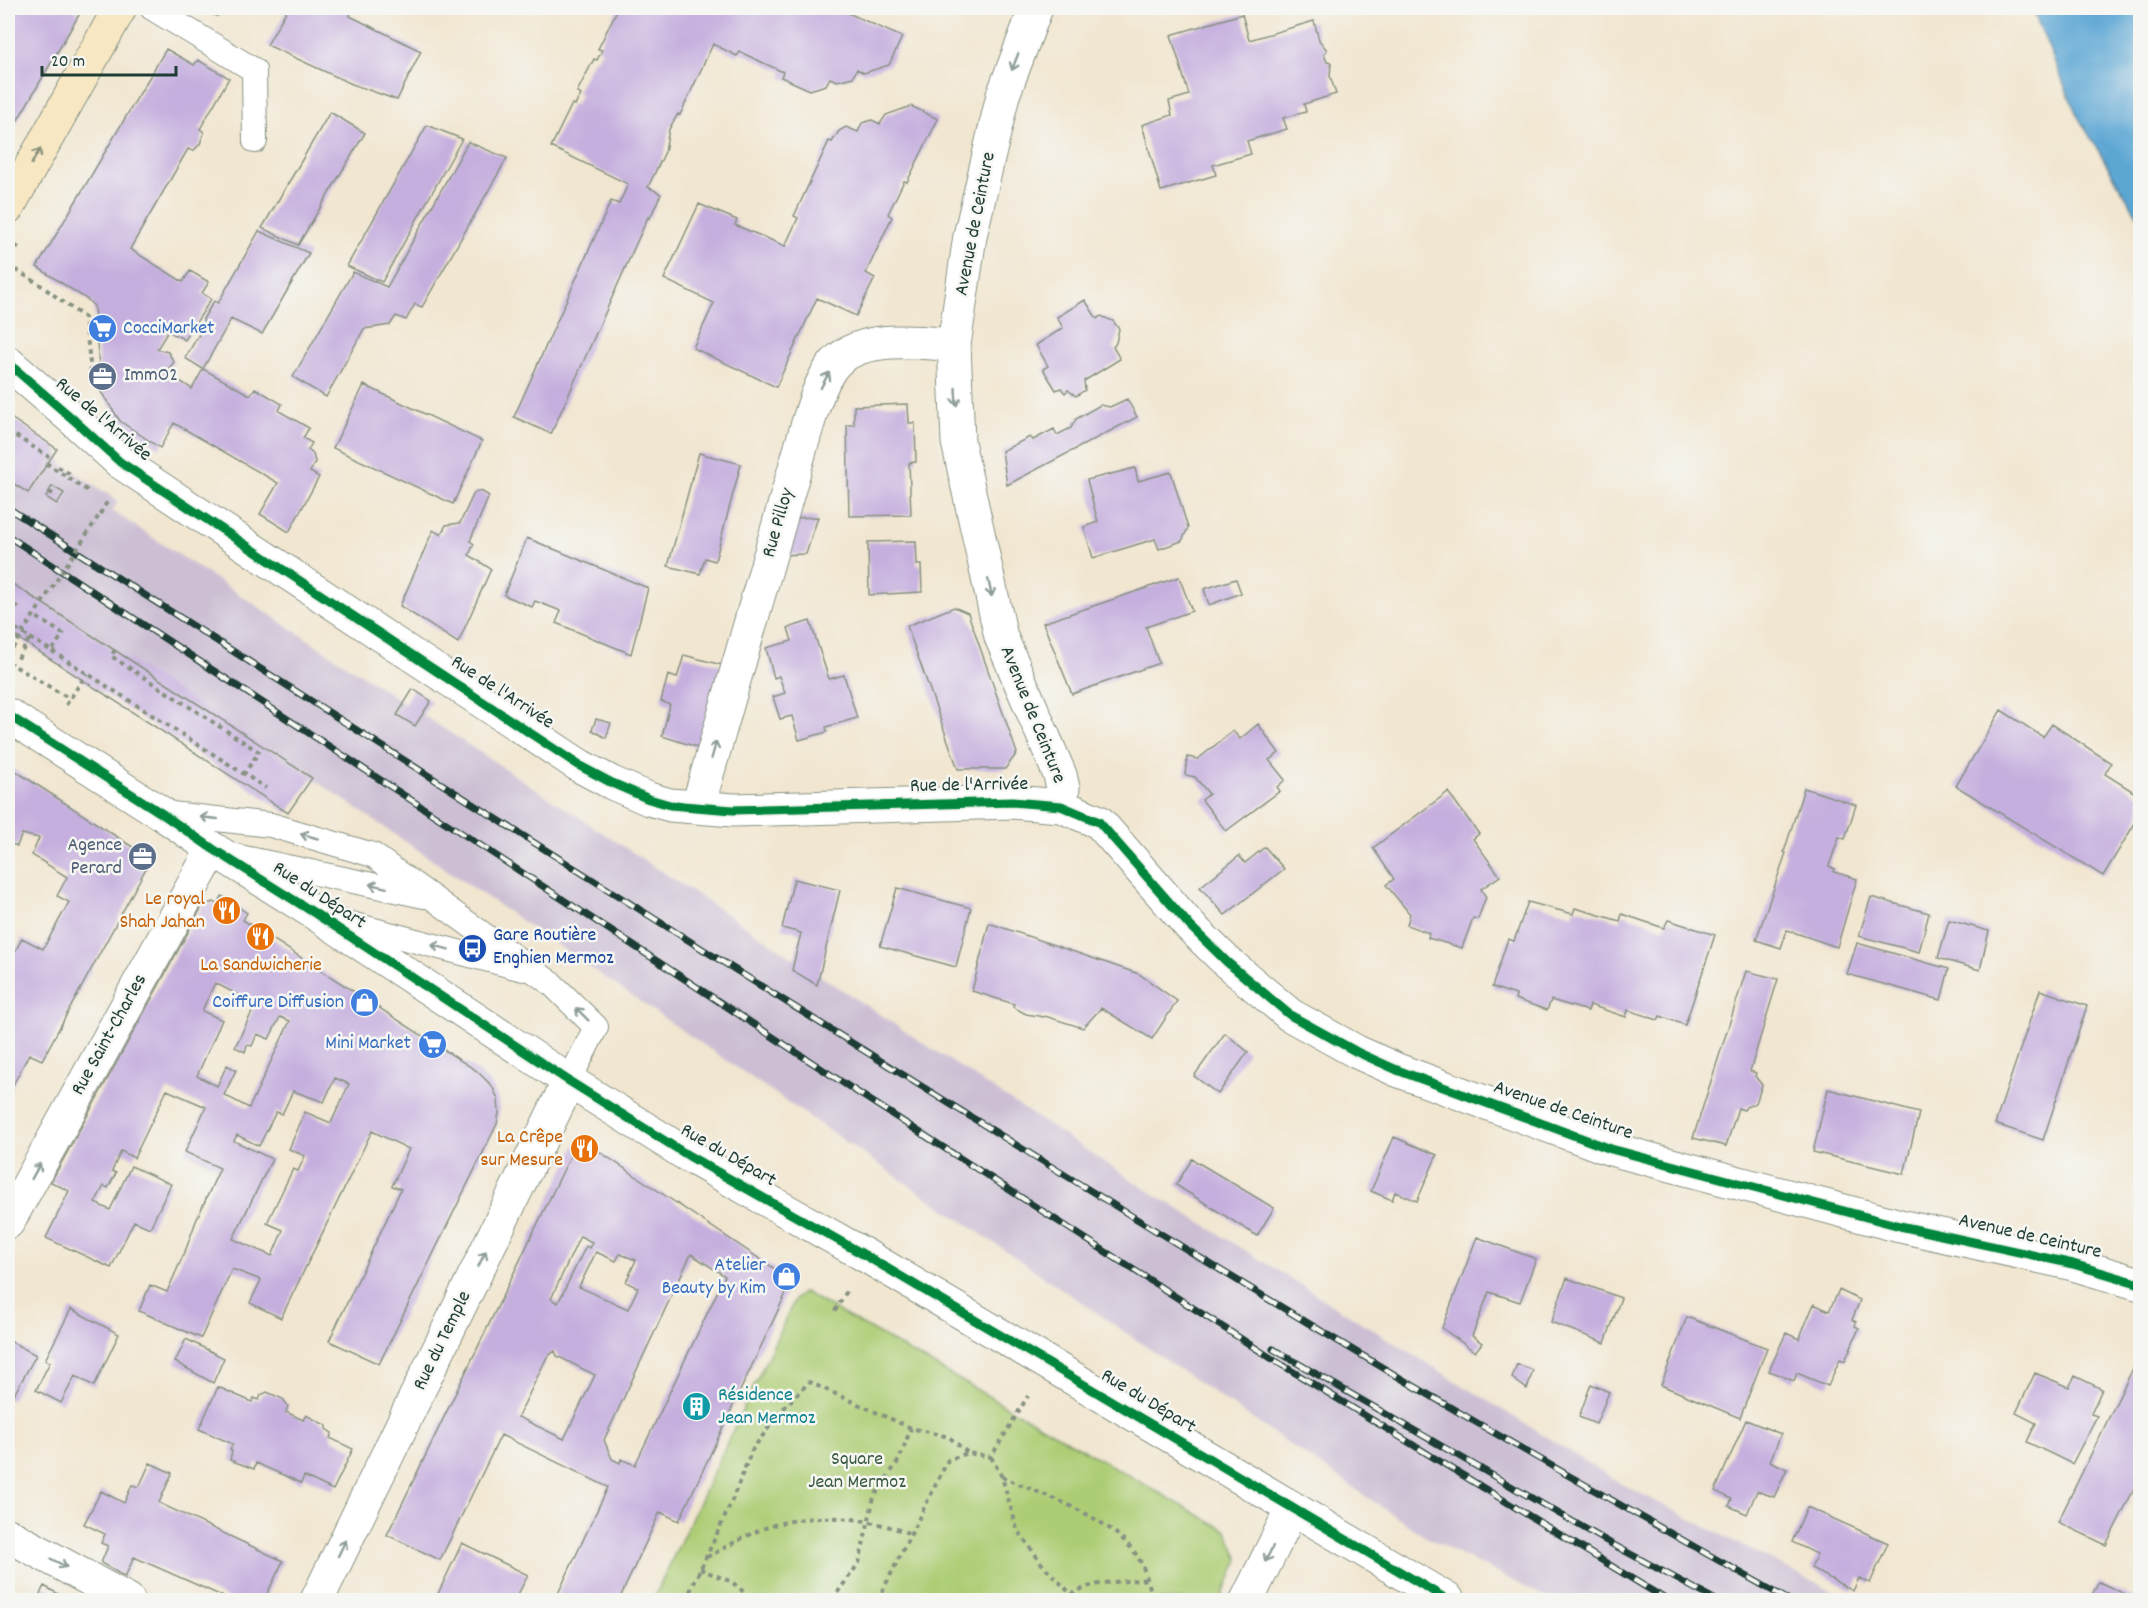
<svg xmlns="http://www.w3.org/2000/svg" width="2148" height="1608" viewBox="0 0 2148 1608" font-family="Dekko,sans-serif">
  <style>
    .industrial { fill: #ccbfd4 }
    .green { fill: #adcd75; stroke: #668554; stroke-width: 1.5 }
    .water { fill: #5ca6d4; stroke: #3e7284; stroke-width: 1.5 }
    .building { fill: #c5afde; fill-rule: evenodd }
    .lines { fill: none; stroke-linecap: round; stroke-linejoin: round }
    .lane-casing { stroke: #889282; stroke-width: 26 }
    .street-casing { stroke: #889282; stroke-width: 35 }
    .secondary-casing { stroke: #889282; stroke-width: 35 }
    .path { stroke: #889282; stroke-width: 4; stroke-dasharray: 4.5 4.5; stroke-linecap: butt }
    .lane { stroke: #fff; stroke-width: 24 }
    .street { stroke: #fff; stroke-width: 33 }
    .secondary { stroke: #f7e8c3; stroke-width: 33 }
    .rail-casing { stroke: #1f3d34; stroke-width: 7 }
    .rail { stroke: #f6f6f2; stroke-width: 4.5; stroke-dasharray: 14; stroke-linecap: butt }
    .path-bridge { stroke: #889282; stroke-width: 4; stroke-dasharray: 4.5 4.5; stroke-linecap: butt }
    .cycleway-casing { stroke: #f6f6f2; stroke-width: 13 }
    .cycleway { stroke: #00873e; stroke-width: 9 }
    .oneway { stroke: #8f9e9a }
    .oneway2 { stroke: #8b927c }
    .labels { text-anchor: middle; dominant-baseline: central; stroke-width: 5; stroke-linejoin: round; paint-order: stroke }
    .street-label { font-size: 20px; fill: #1f3d34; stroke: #f6f6f2 }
    .shop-label { font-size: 20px; fill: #366cbe; stroke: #f6f6f2; text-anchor: end }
    .service-label { font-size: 20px; fill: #4e5e75; stroke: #f6f6f2; text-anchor: start }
    .food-label { font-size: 20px; fill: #c56008; stroke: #f6f6f2; text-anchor: end }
    .transit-label { font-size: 20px; fill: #164399; stroke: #f6f6f2; text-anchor: start }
    .culture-label { font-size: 20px; fill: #0d838f; stroke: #f6f6f2; text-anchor: start }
    .park-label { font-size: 20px; fill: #3b5a41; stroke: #f6f6f2 }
  </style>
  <rect width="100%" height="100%" fill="#f6f6f2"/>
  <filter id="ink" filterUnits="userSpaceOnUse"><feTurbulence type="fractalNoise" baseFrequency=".0167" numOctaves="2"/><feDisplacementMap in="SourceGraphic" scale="12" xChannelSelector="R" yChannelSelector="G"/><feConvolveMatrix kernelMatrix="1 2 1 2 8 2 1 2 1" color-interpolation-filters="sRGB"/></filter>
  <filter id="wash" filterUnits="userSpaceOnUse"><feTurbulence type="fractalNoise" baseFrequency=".008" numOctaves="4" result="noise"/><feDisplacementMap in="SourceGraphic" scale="24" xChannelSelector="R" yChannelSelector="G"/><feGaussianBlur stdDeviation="1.35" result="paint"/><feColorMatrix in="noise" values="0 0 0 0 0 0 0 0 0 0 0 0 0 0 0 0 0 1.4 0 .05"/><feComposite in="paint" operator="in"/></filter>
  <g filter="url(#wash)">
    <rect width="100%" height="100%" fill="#f1e6d0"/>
    <path class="industrial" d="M8,416L57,449L62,464L118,501L112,511L1138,1184L1622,1484L1849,1600H1551L1424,1536L312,778L64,617L21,620L8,641Z"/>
    <path class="green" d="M804,1292L1227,1531L1239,1560L1220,1600H653L795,1299Z"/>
    <path class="water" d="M2032,8H2140V220L2077,115Z"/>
    <g id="blocks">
      <path class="building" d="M8,8H70L80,13L8,137Z
        M197,8H222L217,16Z
        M288,8H343L351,12L350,16L421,51L397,100L352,84L267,45Z
        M618,8H837L902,37L889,65L864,73L857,69L853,77L837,81L830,78L826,85L810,90L781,77L783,72L740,52L737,56L713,44L680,115L678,114L669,129L665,152L648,187L661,194L658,200L650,218L648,217L551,434L514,417L611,201L619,204L628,184L551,147L572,104L575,105L581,95L577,92L594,59L597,60L602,50L598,49Z
        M1242,14L1249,40L1314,21L1319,40L1327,50L1324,54L1327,62L1331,63L1330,76L1336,94L1304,104L1306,112L1283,118L1287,129L1247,141L1251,154L1213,165L1216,175L1161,191L1142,125L1172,115L1169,101L1189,95L1171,35Z
        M166,49L194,65L198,60L229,78L200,129L204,132L200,144L193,151L188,149L130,249L183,282L190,271L209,282L202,293L211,299L185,340L168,331L157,349L168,352L174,362L166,372L192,389L203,369L185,358L204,326L203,319L214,301L218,303L259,231L309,253L262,334L231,319L203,369L250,395L255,388L282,404L279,411L309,428L303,438L312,443L308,450L313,454L315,462L310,472L319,477L289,532L260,514L278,483L174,423L160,448L120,421L101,392L94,306L88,300L37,267Z
        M911,106L938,119L907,182L904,181L888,214L892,217L866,273L875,278L856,316L817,298L776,387L693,348L714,303L664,279L699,204L737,220L735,225L785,246L798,218L794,216L829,141L832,142L839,131L846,127L858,132L862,123L872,120L880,124L886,115Z
        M330,112L365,133L298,245L262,228Z
        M427,125L462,139L382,282L347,266Z
        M468,142L507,158L422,307L415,304L406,320L396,316L390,325L364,329L326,397L293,377L353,272L387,287Z
        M1085,300L1097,319L1101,316L1113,321L1119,329L1116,343L1113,347L1120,359L1084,381L1085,390L1076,396L1068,390L1065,393L1061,388L1056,390L1043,369L1048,366L1036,345L1063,328L1057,317Z
        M364,385L482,441L453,504L333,448Z
        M1127,399L1137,417L1007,485L1002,451L1030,437L1033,440L1054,429L1057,435L1071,428L1076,419L1100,405L1110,407Z
        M908,404L909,423H915L916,462L909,463L911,515L849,516L847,425H854V406Z
        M8,416L57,449L28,493L8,480Z
        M699,453L741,464L715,561L705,558L700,574L668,566Z
        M1135,468L1138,481L1171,472L1188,528L1182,541L1159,549L1155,539L1093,558L1084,527L1098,522L1087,480Z
        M52,486L64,493L57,504L46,497Z
        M481,491L489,496L470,541L474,544L469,555L491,569L458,643L400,606L433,530L441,535L446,525L460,523L474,493Z
        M818,517L806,554L781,555L792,518Z
        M527,538L648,588L631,654L556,623L561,611L535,601L532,607L504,595Z
        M916,541L917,565H921L922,592L869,595L868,542Z
        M1179,577L1192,611L1146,627L1159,663L1072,694L1043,623Z
        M1236,579L1241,593L1209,605L1204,589Z
        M8,581L312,778L288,813L12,634L8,640Z
        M954,607L968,613L1017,753L1005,769H958L907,626Z
        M810,621L829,679L844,675L857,718L826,727L827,732L799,740L792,716L780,719L773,697L785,693L779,676L774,678L766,648L792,641L788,628Z
        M684,655L722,665L700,748L662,736L670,705L661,701L668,675L677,678Z
        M413,689L431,701L415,726L397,715Z
        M2001,710L2043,737L2052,724L2111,763L2105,774L2140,796V815L2103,876L1956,786Z
        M596,719L611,723L606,738L592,730Z
        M1258,724L1279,753L1269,760L1285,780L1277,787L1280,791L1226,831L1202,800L1209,794L1195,777L1185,775L1187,757L1198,759L1233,731L1240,739Z
        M8,766L151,859L42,1060L29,1054L8,1095V966L22,938L43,949L69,902L57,896L67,877L32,855L39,838L22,834L17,846L8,843Z
        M1804,788L1856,805L1845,839L1839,837L1829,866L1835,869L1834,872L1857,879L1837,947L1787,930L1781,948L1756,940L1786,853L1784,852Z
        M1448,792L1479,834L1473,839L1500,876L1481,889L1486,897L1478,919L1473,918L1462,948L1428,938L1429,933L1407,925L1410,914L1386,885L1394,879L1373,848Z
        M1265,847L1284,869L1225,915L1200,887L1239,856L1245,863Z
        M794,879L840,890L817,985L792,970L801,933L782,928Z
        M897,888L971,908L956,967L880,946Z
        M222,896L247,913L243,920L477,1071L492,1086L498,1099L499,1113L497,1124L379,1364L329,1341L401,1189L392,1186L409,1149L372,1131L281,1318L250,1303L261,1280L232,1269L201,1338L139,1311L150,1285L167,1292L186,1249L196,1221L220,1168L185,1152L206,1107L167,1090L134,1158L121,1151L112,1171L116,1173L108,1188L104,1186L95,1203L110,1210L131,1166L171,1184L150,1228L134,1221L111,1268L46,1238L69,1191L51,1182L203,905L214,902L218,904ZM215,983L256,1004L235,1047L245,1052L247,1045L252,1046L257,1034L269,1039L280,1017L290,1021L249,1108L224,1095L236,1070L227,1065L217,1086L197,1076L222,1020L202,1011ZM335,1078L349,1084L331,1123L305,1112L289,1149L305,1156L298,1171L293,1169L267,1223L283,1230L272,1256L233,1239L272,1159L234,1141L237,1135L259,1146L276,1112L282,1114L293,1091L324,1102Z
        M1871,897L1929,913L1919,952L1859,936Z
        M1528,902L1573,914L1575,908L1620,921L1622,914L1664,928L1668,920L1715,935L1685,1025L1660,1016L1658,1020L1628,1010L1626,1017L1590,1005L1588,1011L1551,1000L1547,1010L1515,999L1516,995L1492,987L1508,939L1514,941Z
        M1949,920L1989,931L1980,970L1938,958Z
        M989,923L1139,974L1177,1001L1152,1039L1101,1008L1083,1028L1045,1016L1044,1017L1026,1014L1013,1007L1014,1004L972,991Z
        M1857,943L1949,969L1941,1000L1847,974Z
        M1746,971L1778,979L1750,1071L1756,1073L1755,1076L1762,1085L1756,1103L1746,1107L1744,1110L1738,1108L1726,1146L1693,1138Z
        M2040,990L2087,1006L2043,1140L1995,1124Z
        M1225,1033L1248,1052L1218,1094L1194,1076Z
        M1828,1089L1919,1113L1904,1174L1813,1152Z
        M1394,1137L1437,1155L1417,1201L1395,1192L1392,1200L1371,1191Z
        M579,1138L787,1277V1291L679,1521L660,1512L619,1600H555L608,1487L501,1435L440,1560L387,1535ZM580,1236L592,1242L589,1248L586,1246L558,1303L551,1299ZM596,1252L616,1261L620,1254L636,1260L626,1282L638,1288L628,1309L579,1287ZM691,1254L725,1276L635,1465L621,1459L620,1463L612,1459L604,1440ZM555,1351L557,1356L595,1375L564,1439L518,1417L547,1357Z
        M1192,1159L1274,1208L1257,1236L1176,1185Z
        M1477,1237L1536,1259L1520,1302L1489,1292L1472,1336L1482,1343L1475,1352L1442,1328Z
        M1567,1278L1621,1298L1605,1343L1551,1322Z
        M1839,1290L1860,1300L1852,1320L1856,1322L1855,1326L1859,1328L1845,1361L1840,1359L1828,1386L1797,1373L1794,1381L1769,1371L1786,1333L1799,1339L1814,1304L1829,1311Z
        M71,1309L119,1334L94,1386L75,1376L61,1403L36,1390L50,1362L45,1360Z
        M1687,1317L1767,1348L1740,1418L1661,1385Z
        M186,1339L224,1358L213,1383L175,1362Z
        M8,1340L36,1355L11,1400L8,1399Z
        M2140,1354V1490L2135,1487L2106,1545L2058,1522Z
        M1517,1364L1533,1370L1527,1389L1512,1378Z
        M2035,1373L2069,1387L2075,1376L2102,1389L2091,1414L2097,1416L2072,1464L2027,1442L2036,1423L2016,1413Z
        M1591,1384L1609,1392L1596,1424L1579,1417Z
        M218,1387L252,1402L254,1398L259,1400L261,1395L267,1392L283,1399L288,1406L286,1412L303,1420L306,1415L327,1426L326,1429L332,1433L330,1438L353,1449L333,1490L304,1476L301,1483L256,1463L254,1469L230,1460L232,1451L230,1450L233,1444L199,1429Z
        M1746,1420L1781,1434L1770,1461L1787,1469L1774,1497L1757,1491L1747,1514L1729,1506L1732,1499L1715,1491Z
        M150,1463L172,1473L159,1503L283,1561L264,1600H231L134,1557L125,1577L101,1563L108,1546L101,1543L105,1534L84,1524L101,1491L124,1503L132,1485L139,1487Z
        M1807,1507L1888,1543L1870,1583L1859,1578L1853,1591L1811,1568L1817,1554L1792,1542Z
        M462,1543L528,1575L515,1600H435Z
        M2099,1582L2125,1594L2137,1600H2089Z
        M44,1586L69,1600H37Z"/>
    </g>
  </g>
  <g filter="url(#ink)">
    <use href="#blocks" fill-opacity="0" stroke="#889282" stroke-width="1.5"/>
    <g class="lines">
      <defs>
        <path id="lane" d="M152,8L254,70L255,141
          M162,813L271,825L373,855L552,984L596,1027L569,1081
          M235,856L424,896
          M336,920L523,969"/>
        <path id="street" d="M1036,8L1003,95L970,236L954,345L958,442L1001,637L1060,775L1063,788L1061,806
          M8,363L74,420L120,462L580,766L612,783L649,799L670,805L733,810L1012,802L1061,806L1099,822L1190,926L1227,962L1290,1015L1357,1052L1397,1070L1611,1149L1900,1226L2073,1264L2140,1284
          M8,715L161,813L213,849L316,914L569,1081L689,1156L868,1257L1448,1600
          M698,806L805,433C812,411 818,387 831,368C856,333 917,342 954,345
          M8,1222L213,849
          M8,1535L128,1600
          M317,1600L569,1081
          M1247,1600L1292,1509"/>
        <path id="secondary" d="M8,207L120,8"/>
      </defs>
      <use href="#lane" class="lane-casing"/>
      <use href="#street" class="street-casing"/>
      <use href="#secondary" class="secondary-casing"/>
      <path class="path" d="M8,264L18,245
        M8,265L39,284L85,318L92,381
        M8,431L49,457
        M46,463L88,491
        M58,467L70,474
        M49,492L55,495
        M100,514L107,502
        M8,600L19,608
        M16,629L30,638L17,660
        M30,638L52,651L63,634L35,616
        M115,650L111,656L259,752L244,774
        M52,651L266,788
        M8,656L17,641
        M8,662L70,699
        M66,705L87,673
        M835,1311L847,1291
        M991,1457L1002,1477L1017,1529L1042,1564L1071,1594L1074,1600
        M1002,1477C1045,1496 1117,1518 1140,1561C1146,1573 1150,1587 1153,1600
        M707,1557C727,1547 753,1531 774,1525C821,1512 866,1517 911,1534
        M700,1569L732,1582L753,1600
        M686,1600L728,1510L752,1450L781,1411L809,1382L911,1428L949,1437L968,1453
        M832,1600L859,1563L874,1497L899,1460L911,1428
        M878,1600L948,1460L968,1453L991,1457L1028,1396
        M1064,1600C1089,1579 1118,1583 1148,1579"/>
      <use href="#lane" class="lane"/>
      <use href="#street" class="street"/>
      <use href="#secondary" class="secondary"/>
      <defs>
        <path id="rail" d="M8,508C436,780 863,1055 1298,1317C1460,1415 1625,1508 1789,1600
          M8,536L854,1090L1274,1360L1667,1600
          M1273,1349L1610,1543L1716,1600"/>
      </defs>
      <use href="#rail" class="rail-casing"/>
      <use href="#rail" class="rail"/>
      <path class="path-bridge" d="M17,641L100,514"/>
      <defs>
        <path id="cycleway" d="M8,363L74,420L120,462L580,766L612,783L649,799L670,805L733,810L1012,802L1061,806L1099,822L1190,926L1227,962L1290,1015L1357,1052L1397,1070L1611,1149L1900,1226L2073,1264L2140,1284
          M8,715L161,813L213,849L316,914L569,1081L689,1156L868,1257L1448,1600"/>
      </defs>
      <use href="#cycleway" class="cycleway-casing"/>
      <use href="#cycleway" class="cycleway"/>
    </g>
    <defs><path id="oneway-shaft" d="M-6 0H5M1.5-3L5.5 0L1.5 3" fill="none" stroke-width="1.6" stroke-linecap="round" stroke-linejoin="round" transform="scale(1.5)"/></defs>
    <g class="oneway">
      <use href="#oneway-shaft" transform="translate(1015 62) rotate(111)"/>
      <use href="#oneway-shaft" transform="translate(825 380) rotate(-62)"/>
      <use href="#oneway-shaft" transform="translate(956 397) rotate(87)"/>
      <use href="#oneway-shaft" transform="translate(990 588) rotate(78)"/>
      <use href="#oneway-shaft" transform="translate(714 750) rotate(-74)"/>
      <use href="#oneway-shaft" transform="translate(209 818) rotate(-174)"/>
      <use href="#oneway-shaft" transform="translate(309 836) rotate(-164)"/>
      <use href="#oneway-shaft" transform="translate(378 886) rotate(-168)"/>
      <use href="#oneway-shaft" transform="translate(440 947) rotate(-165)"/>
      <use href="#oneway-shaft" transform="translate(582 1014) rotate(-135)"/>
      <use href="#oneway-shaft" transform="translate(36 1171) rotate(-61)"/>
      <use href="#oneway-shaft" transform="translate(482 1259) rotate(-64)"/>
      <use href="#oneway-shaft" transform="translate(342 1548) rotate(-64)"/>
      <use href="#oneway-shaft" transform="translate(1269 1554) rotate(116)"/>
      <use href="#oneway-shaft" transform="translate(59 1563) rotate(28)"/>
    </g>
    <use class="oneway2" href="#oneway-shaft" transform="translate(36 156) rotate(-61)"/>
  </g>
  <defs>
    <symbol id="supermarket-disc" viewBox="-11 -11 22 22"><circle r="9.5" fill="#3f7fe0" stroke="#f6f6f2"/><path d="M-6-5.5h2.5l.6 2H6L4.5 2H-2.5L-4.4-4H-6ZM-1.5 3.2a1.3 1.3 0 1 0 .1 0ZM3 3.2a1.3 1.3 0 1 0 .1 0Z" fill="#fff"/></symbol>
    <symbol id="office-disc" viewBox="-11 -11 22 22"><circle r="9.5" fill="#5c6f8a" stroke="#f6f6f2"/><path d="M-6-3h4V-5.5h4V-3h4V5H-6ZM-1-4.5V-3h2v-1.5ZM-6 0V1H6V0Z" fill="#fff"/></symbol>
    <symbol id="restaurant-disc" viewBox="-11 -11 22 22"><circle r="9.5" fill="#e8710a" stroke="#f6f6f2"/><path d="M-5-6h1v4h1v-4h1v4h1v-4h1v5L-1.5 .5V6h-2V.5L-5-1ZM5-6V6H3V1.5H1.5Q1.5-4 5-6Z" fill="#fff"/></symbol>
    <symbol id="bus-disc" viewBox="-11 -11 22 22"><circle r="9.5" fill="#1a4fb4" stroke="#f6f6f2"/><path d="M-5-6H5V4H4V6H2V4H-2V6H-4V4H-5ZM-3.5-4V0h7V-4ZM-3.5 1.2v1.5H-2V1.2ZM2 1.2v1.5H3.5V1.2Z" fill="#fff"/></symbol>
    <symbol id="shop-disc" viewBox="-11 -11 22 22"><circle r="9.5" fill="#3f7fe0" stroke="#f6f6f2"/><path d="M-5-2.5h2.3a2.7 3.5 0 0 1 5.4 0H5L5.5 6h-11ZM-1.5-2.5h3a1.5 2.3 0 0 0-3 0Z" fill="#fff"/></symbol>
    <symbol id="building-disc" viewBox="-11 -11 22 22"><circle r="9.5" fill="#0f9aa8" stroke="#f6f6f2"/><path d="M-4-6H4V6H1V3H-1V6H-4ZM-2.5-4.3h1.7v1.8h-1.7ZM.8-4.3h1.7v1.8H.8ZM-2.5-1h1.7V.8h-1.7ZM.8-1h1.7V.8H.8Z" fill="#fff"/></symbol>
  </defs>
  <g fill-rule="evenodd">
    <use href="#supermarket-disc" x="86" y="312" width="33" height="33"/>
    <use href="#office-disc" x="86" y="360" width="33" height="33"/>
    <use href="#office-disc" x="126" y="840" width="33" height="33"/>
    <use href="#restaurant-disc" x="210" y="894" width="33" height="33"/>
    <use href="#restaurant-disc" x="244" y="920" width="33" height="33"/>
    <use href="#bus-disc" x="456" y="932" width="33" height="33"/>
    <use href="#shop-disc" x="348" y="986" width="33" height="33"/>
    <use href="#supermarket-disc" x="416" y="1028" width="33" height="33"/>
    <use href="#restaurant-disc" x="568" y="1132" width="33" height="33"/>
    <use href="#shop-disc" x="770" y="1260" width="33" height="33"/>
    <use href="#building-disc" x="680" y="1390" width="33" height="33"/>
  </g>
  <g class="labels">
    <g class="street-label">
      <text transform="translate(976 224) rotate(-79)">Avenue de Ceinture</text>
      <text transform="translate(103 420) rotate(40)">Rue de l'Arrivée</text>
      <text transform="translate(779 523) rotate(-74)">Rue Pilloy</text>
      <text transform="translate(502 693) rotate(33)">Rue de l'Arrivée</text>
      <text transform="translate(1032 715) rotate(68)">Avenue de Ceinture</text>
      <text transform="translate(969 786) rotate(-1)">Rue de l'Arrivée</text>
      <text transform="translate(319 896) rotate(33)">Rue du Départ</text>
      <text transform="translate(110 1035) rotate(-61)">Rue Saint-Charles</text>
      <text transform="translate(1563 1111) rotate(19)">Avenue de Ceinture</text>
      <text transform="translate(728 1156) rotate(30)">Rue du Départ</text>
      <text transform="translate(2030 1237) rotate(13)">Avenue de Ceinture</text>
      <text transform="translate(443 1341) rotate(-64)">Rue du Temple</text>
      <text transform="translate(1148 1402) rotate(31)">Rue du Départ</text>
    </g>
    <g class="shop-label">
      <text x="123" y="329" text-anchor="start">CocciMarket</text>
      <text x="344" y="1003">Coiffure Diffusion</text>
      <text x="411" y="1044">Mini Market</text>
      <text x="766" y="1266">Atelier<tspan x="766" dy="23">Beauty by Kim</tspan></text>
    </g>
    <g class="service-label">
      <text x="124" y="376">ImmO2</text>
      <text x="122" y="846" text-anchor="end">Agence<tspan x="122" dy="23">Perard</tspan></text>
    </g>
    <g class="food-label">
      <text x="205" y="900">Le royal<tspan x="205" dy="23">Shah Jahan</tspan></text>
      <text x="261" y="966" text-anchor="middle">La Sandwicherie</text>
      <text x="563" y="1138">La Crêpe<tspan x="563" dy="23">sur Mesure</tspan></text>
    </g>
    <g class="transit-label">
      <text x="493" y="936">Gare Routière<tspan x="493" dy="23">Enghien Mermoz</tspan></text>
    </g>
    <g class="culture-label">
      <text x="718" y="1396">Résidence<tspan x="718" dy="23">Jean Mermoz</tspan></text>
    </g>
    <g class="park-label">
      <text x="857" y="1460">Square<tspan x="857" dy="23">Jean Mermoz</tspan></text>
    </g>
  </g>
  <rect width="2148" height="1608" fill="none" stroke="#f6f6f2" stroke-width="30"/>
  <path d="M42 66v9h134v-9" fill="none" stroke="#1f3d34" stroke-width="3"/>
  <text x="51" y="66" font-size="18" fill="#1f3d34" stroke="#f6f6f2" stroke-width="4.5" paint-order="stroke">20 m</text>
</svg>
